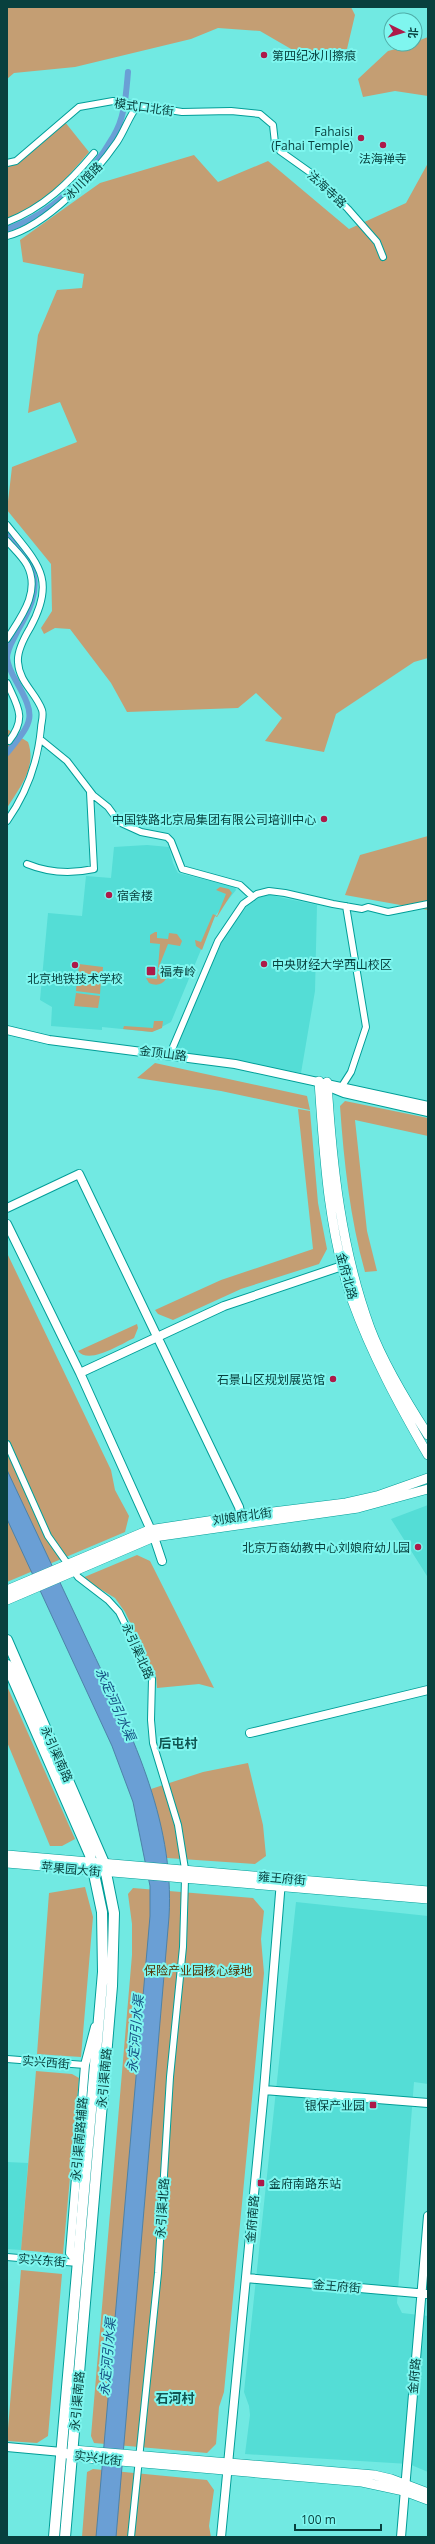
<svg xmlns="http://www.w3.org/2000/svg" width="435" height="2544" viewBox="0 0 435 2544" font-family="'Open Sans','Noto Sans SC',sans-serif">
  <style>
    .built { fill: #54ddd6 }
    .green { fill: #c49e73 }
    .water { fill: #6a9fd5; stroke: #4d82a8 }
    .lines { fill: none; stroke-linecap: round; stroke-linejoin: round }
    .canal { stroke: #6a9fd5; stroke-width: 6 }
    .minor-casing { stroke: #009e98; stroke-width: 8 }
    .tertiary-casing { stroke: #009e98; stroke-width: 10 }
    .secondary-casing { stroke: #009e98; stroke-width: 10 }
    .primary-casing { stroke: #009e98; stroke-width: 12 }
    .minor { stroke: #fff; stroke-width: 6 }
    .tertiary { stroke: #fff; stroke-width: 8 }
    .secondary { stroke: #fff; stroke-width: 9 }
    .primary { stroke: #fff; stroke-width: 10 }
    .poi-dot { fill: #ad1a49; stroke: #7ff6ef; stroke-width: 1.5 }
    .labels { text-anchor: middle; dominant-baseline: central; stroke-width: 4; stroke-linejoin: round; paint-order: stroke }
    .poi-label { font-size: 12px; fill: #08403e; stroke: #7ff6ef; text-anchor: start }
    .street-label { font-size: 12px; fill: #08403e; stroke: #7ff6ef }
    .park-label { font-size: 12px; fill: #533100; stroke: #7ff6ef }
    .water-label { font-size: 13px; font-style: italic; fill: #165083; stroke: #7ff6ef }
    .neighbourhood-label { font-size: 13px; font-weight: bold; fill: #105653; stroke: #7ff6ef }
  </style>
  <rect width="100%" height="100%" fill="#71e9e2"/>
  <path class="built" d="M147,845L169,847L173,863L178,873L235,887L236,890L215,916L171,1022L152,1032L102,1027V1030L51,1026L52,1007L40,1000L48,913L82,916L86,876L111,878L114,847Z
    M270,895L317,905L315,991L301,1073L175,1051L224,936L248,905L260,897Z
    M428,1505V1575L427,1576L391,1519Z
    M296,1902L428,1916V2084L414,2082L397,2303L402,2313L428,2316V2472L409,2464L245,2454L250,2415L249,2406L244,2392Z
    M7,2162L28,2163L21,2250L7,2249Z"/>
  <path class="green" d="M7,7H351L355,15L347,49L298,53L260,31L218,28L191,39L75,67L14,73L7,79Z
    M428,37V96L395,91L363,97L358,79L388,51L415,44V42Z
    M65,122L89,152C65,180 43,207 7,219V167L18,162Z
    M194,155L218,182L268,161L349,229L406,203L428,163V658L414,662L336,714L324,752L265,741L282,718L256,693L238,708L127,712L111,683L70,629L55,628L44,634L41,628L52,611L51,564L7,510L12,467L77,442L60,402L28,413L38,335L57,290L82,288L84,274L23,262L20,240L100,183Z
    M7,729L28,742C37,767 20,787 7,808Z
    M428,836V910L345,895L360,855Z
    M220,887L229,889L232,893L217,917L215,916L202,950L196,946L195,940L201,942L213,914L217,916L226,894L216,890Z
    M155,932H157V938L168,939L169,933L177,934L182,941L180,946L168,944L158,969L163,971L161,976L166,979C162,985 156,986 149,983L146,978L157,979L160,944L150,943V935Z
    M79,964L103,967L102,979L78,977Z
    M77,978L101,981L100,994L76,991Z
    M76,993L100,996L98,1008L74,1006Z
    M154,1021H163L162,1028L152,1032L123,1029L124,1026L153,1028Z
    M155,1063L307,1096L310,1110L221,1091L137,1078Z
    M345,1101L428,1118V1136L355,1120L367,1231L377,1271L365,1272C350,1218 344,1163 340,1106Z
    M298,1109L310,1111L318,1203L327,1249L319,1264L241,1289L173,1320L158,1314L155,1310L221,1280L313,1249Z
    M7,1253L111,1470L115,1490L129,1516L125,1532L7,1582Z
    M137,1324L138,1328L134,1338C121,1344 89,1365 78,1351Z
    M137,1555L150,1561L214,1688L199,1684L157,1688L156,1676L125,1612L115,1598L82,1578Z
    M7,1686L75,1839L62,1846H50L7,1742Z
    M248,1763L263,1825L266,1856L255,1864L167,1858L151,1789L203,1772Z
    M85,1887L93,1917L81,2057L37,2054L49,1893Z
    M133,1888L253,1898L264,1911L261,1939L264,1973L224,2392L219,2407L216,2444L207,2453L94,2443L91,2436L132,1955V1924L128,1894Z
    M36,2071L72,2074L79,2078L63,2254L21,2250Z
    M21,2270L62,2274L48,2436L37,2443L7,2441Z
    M93,2469L207,2480L214,2490L209,2526L211,2537H82L87,2472Z"/>
  <path class="water" d="M7,1470C34,1527 61,1585 88,1642C129,1729 175,1818 169,1917L116,2537H96L150,1916V1886L133,1802L112,1746L7,1519Z"/>
  <g class="lines">
    <path class="canal" d="M7,229C50,215 91,176 113,137C125,118 126,94 128,72
      M7,532C39,571 44,586 18,630C14,639 7,648 7,658C8,667 12,674 16,681C37,718 33,721 7,753"/>
    <defs>
      <path id="minor" d="M7,163L16,161L79,107L113,101L182,112L231,111L260,114L273,125L275,143L280,151L318,178L348,209L377,242L383,257
        M7,222C43,208 69,183 94,153
        M7,236C46,226 95,174 117,142C125,130 129,116 138,105
        M7,525C38,564 57,579 30,628C24,638 17,651 18,662C19,682 36,693 42,710C44,716 41,723 41,728C38,761 26,794 7,821
        M7,541C13,548 22,556 27,565C41,592 21,617 7,639
        M7,683C18,707 27,718 9,741
        M40,739L67,761L93,795L108,807L119,822L141,832L167,837L171,841L182,869L240,885L253,897
        M27,864C49,873 71,874 94,869L90,792
        M170,1054L218,941L243,904L257,894L269,891L285,893L333,904L362,909L368,907L388,912L428,904
        M342,1086L351,1072L366,1027L346,906
        M7,1444L48,1536L67,1563
        M73,1570L78,1577L108,1600L119,1612L152,1679L151,1720L153,1743L178,1825L185,1869
        M7,2059L85,2065
        M7,2257L78,2263
        M131,2537L158,2273L170,2077L183,1947L185,1879"/>
      <path id="tertiary" d="M7,1030L49,1040L235,1064L428,1106
        M324,1085L344,1093L428,1112
        M7,1208L79,1174L239,1507L241,1516
        M7,1224L80,1373L154,1537L162,1561
        M80,1373L224,1306L348,1264
        M250,1733L428,1690
        M264,2090L428,2103
        M78,2263L70,2253L85,2065L95,2027
        M246,2278L428,2294
        M7,2447L62,2452
        M221,2537L264,2090L281,1881
        M401,2537L428,2216"/>
      <path id="secondary" d="M319,1081C324,1153 328,1230 352,1300C372,1355 399,1405 428,1455
        M327,1082C332,1165 341,1249 370,1328C384,1365 406,1401 428,1435
        M7,1590L149,1530L241,1516L346,1503L377,1496L428,1478
        M7,1600L154,1537L358,1508L428,1489
        M7,1855L428,1891
        M7,1863L428,1899
        M73,2450L374,2475L391,2479L428,2493
        M62,2452L73,2456L97,2459L362,2482L404,2491L428,2500"/>
      <path id="primary" d="M7,1640L104,1863L114,1913L112,1986L65,2537
        M7,1665L90,1855L102,1912L103,1972L54,2537"/>
    </defs>
    <use href="#minor" class="minor-casing"/>
    <use href="#tertiary" class="tertiary-casing"/>
    <use href="#secondary" class="secondary-casing"/>
    <use href="#primary" class="primary-casing"/>
    <use href="#minor" class="minor"/>
    <use href="#tertiary" class="tertiary"/>
    <use href="#secondary" class="secondary"/>
    <use href="#primary" class="primary"/>
  </g>
  <g class="poi-dot">
    <circle cx="264" cy="55" r="4"/>
    <circle cx="361" cy="138" r="4"/>
    <circle cx="383" cy="145" r="4"/>
    <circle cx="324" cy="819" r="4"/>
    <circle cx="109" cy="895" r="4"/>
    <circle cx="264" cy="964" r="4"/>
    <circle cx="75" cy="965" r="4"/>
    <rect x="146" y="966" width="10" height="10" rx="2"/>
    <circle cx="333" cy="1379" r="4"/>
    <circle cx="418" cy="1547" r="4"/>
    <rect x="369" y="2101" width="8" height="8" rx="2"/>
    <rect x="257" y="2179" width="8" height="8" rx="2"/>
  </g>
  <g class="labels">
    <g class="poi-label">
      <text x="272" y="55">第四纪冰川擦痕</text>
      <text x="353" y="131" text-anchor="end">Fahaisi<tspan x="353" dy="14">(Fahai Temple)</tspan></text>
      <text x="383" y="158" text-anchor="middle">法海禅寺</text>
      <text x="316" y="819" text-anchor="end">中国铁路北京局集团有限公司培训中心</text>
      <text x="117" y="895">宿舍楼</text>
      <text x="272" y="964">中央财经大学西山校区</text>
      <text x="160" y="971">福寿岭</text>
      <text x="75" y="978" text-anchor="middle">北京地铁技术学校</text>
      <text x="325" y="1379" text-anchor="end">石景山区规划展览馆</text>
      <text x="410" y="1547" text-anchor="end">北京万商幼教中心刘娘府幼儿园</text>
      <text x="365" y="2105" text-anchor="end">银保产业园</text>
      <text x="269" y="2183">金府南路东站</text>
    </g>
    <g class="street-label">
      <text transform="translate(144 107) rotate(8)">模式口北街</text>
      <text transform="translate(83 181) rotate(-45)">冰川馆路</text>
      <text transform="translate(327 189) rotate(43)">法海寺路</text>
      <text transform="translate(163 1053) rotate(7)">金顶山路</text>
      <text transform="translate(347 1276) rotate(75)">金府北路</text>
      <text transform="translate(242 1516) rotate(-8)">刘娘府北街</text>
      <text transform="translate(138 1651) rotate(66)">永引渠北路</text>
      <text transform="translate(57 1754) rotate(66)">永引渠南路</text>
      <text transform="translate(71 1869) rotate(5)">苹果园大街</text>
      <text transform="translate(282 1878) rotate(5)">雍王府街</text>
      <text transform="translate(46 2062) rotate(5)">实兴西街</text>
      <text transform="translate(104 2078) rotate(-85)">永引渠南路</text>
      <text transform="translate(79 2139) rotate(-85)">永引渠南路辅路</text>
      <text transform="translate(162 2208) rotate(-86)">永引渠北路</text>
      <text transform="translate(252 2219) rotate(-85)">金府南路</text>
      <text transform="translate(42 2260) rotate(5)">实兴东街</text>
      <text transform="translate(337 2286) rotate(5)">金王府街</text>
      <text transform="translate(414 2376) rotate(-85)">金府路</text>
      <text transform="translate(77 2401) rotate(-85)">永引渠南路</text>
      <text transform="translate(98 2458) rotate(7)">实兴北街</text>
    </g>
    <g class="park-label">
      <text x="198" y="1970">保险产业园核心绿地</text>
    </g>
    <g class="water-label">
      <text transform="translate(116 1704) rotate(66)">永定河引水渠</text>
      <text transform="translate(135 2034) rotate(-85)">永定河引水渠</text>
      <text transform="translate(107 2357) rotate(-85)">永定河引水渠</text>
    </g>
    <g class="neighbourhood-label">
      <text x="178" y="1743">后屯村</text>
      <text x="175" y="2398">石河村</text>
    </g>
  </g>
  <rect width="435" height="2544" fill="none" stroke="#08403e" stroke-width="16"/>
  <g transform="translate(403 32) rotate(95)"><circle r="19" fill="#7ff6ef" stroke="#4fada8"/>
  <path d="M0-3L7 15L0 10L-7 15Z" fill="#ad1a49"/>
  <text y="-6" font-size="11" font-weight="bold" text-anchor="middle" fill="#08403e">北</text>
  </g>
  <path d="M295 2524v6h86v-6" fill="none" stroke="#08403e" stroke-width="2"/>
  <text x="301" y="2524" font-size="12" fill="#08403e" stroke="#7ff6ef" stroke-width="3" paint-order="stroke">100 m</text>
</svg>
